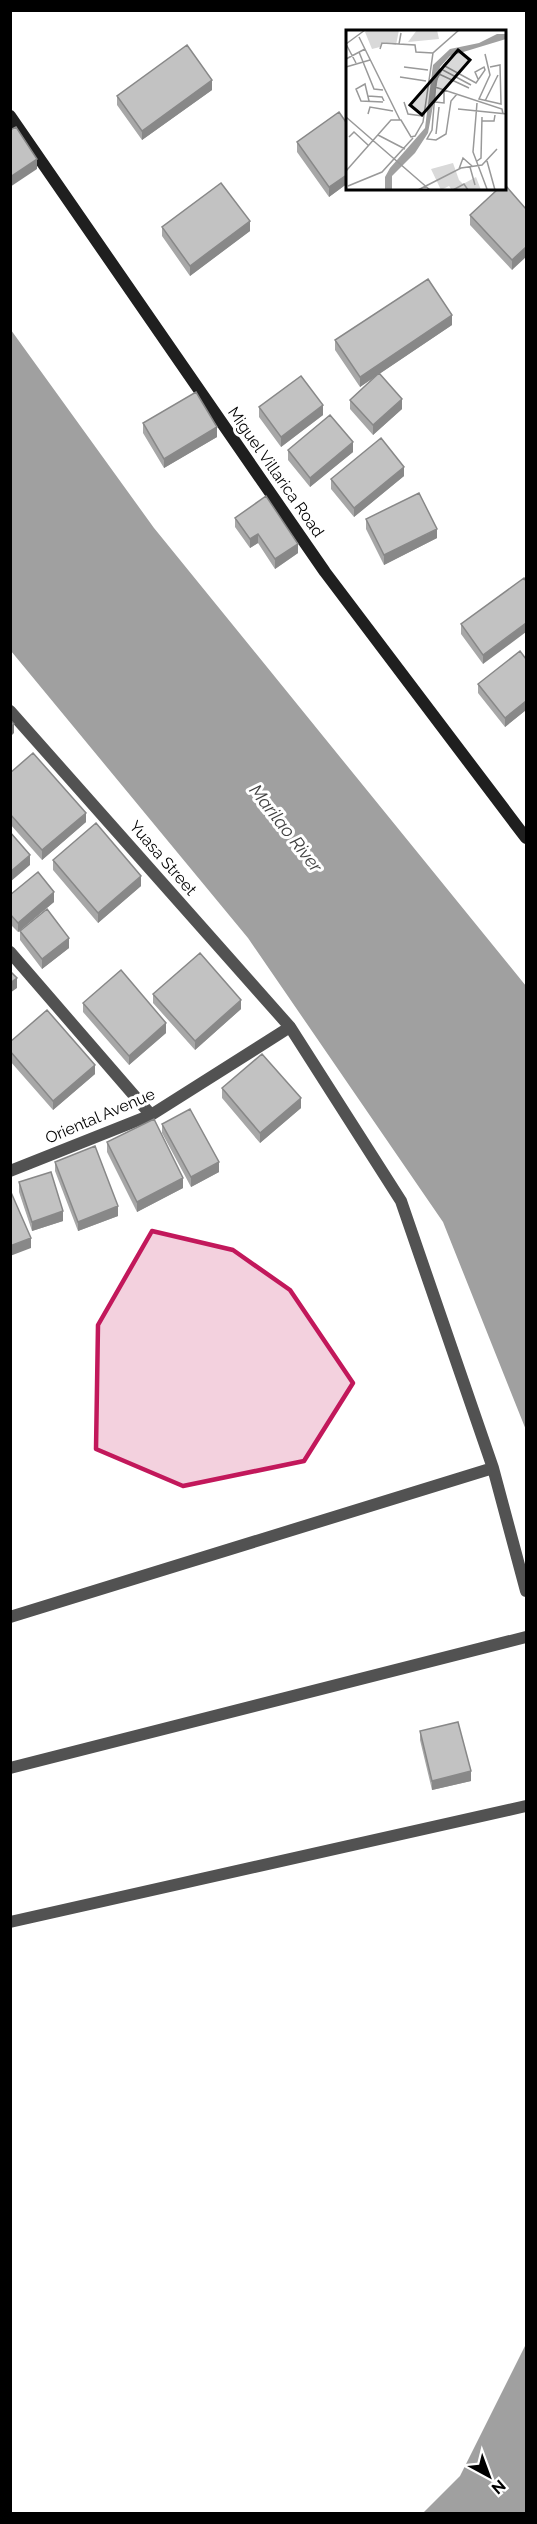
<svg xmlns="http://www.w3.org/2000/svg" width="537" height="2524" viewBox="0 0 537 2524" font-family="Raleway,sans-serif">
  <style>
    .water { fill: #a0a0a0 }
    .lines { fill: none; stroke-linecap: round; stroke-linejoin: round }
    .minor { stroke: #525252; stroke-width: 12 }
    .secondary { stroke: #1f1f1f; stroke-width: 12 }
    .wall { fill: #a7a7a7 }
    .shaded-wall { fill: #888 }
    .building { fill: #c2c2c2; stroke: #888; stroke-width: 1.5 }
    .marked { fill: #c2185b; fill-opacity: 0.2; stroke: #c2185b; stroke-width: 4.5; stroke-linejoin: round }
    .labels { text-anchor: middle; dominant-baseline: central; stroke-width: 6; stroke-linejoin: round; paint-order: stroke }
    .street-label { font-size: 16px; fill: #000; stroke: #fff }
    .water-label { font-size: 18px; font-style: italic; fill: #414141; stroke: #fff }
    .inset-road { fill: none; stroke: #999; stroke-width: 1.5 }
    .view { fill: #000; fill-opacity: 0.15; stroke: #000; stroke-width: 3 }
    .inset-edge { fill: none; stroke: #000; stroke-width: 3 }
  </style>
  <rect width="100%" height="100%" fill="#fff"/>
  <path class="water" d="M11,330L154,528L526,986V1430L443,1222L248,938L11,651Z
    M526,2344V2513H423L460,2476Z"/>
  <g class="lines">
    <path class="minor" d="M10,711L290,1027L401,1201L493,1468L526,1591
      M10,952L151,1115
      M10,1171L151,1115L290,1027
      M10,1617L493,1468
      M10,1768L526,1637
      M10,1922L526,1806"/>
    <path class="secondary" d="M10,116L325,572L526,838"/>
  </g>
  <path class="wall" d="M212,90L142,140L117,105V96Z
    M348,125V183L329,197L297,152V142Z
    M526,209L512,270L470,225V215Z
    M162,227L250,231L190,276L162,236Z
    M452,325L379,374L402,409L373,435L350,409V400L377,375L360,387L335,350V340Z
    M259,407L323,415L281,447L259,417Z
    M143,423L217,437L164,468L143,433Z
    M288,450L353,452L310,487L288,460Z
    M404,476L354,517L331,489V479Z
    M235,518L298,553L275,569L258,543L250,548L235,527Z
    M366,519L437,538L384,565L366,529Z
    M524,578L483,664L461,634V624Z
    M526,659V710L505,727L478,693V684Z
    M10,773L86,822L42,860L10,824Z
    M53,860L141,886L98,923L53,870Z
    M10,895L54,902L18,932L10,924Z
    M20,931L69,948L42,969L20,940Z
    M153,994L241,1009L195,1050L153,1003Z
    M83,1003L166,1033L129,1065L83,1012Z
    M10,1042L95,1074L53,1110L10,1061Z
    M222,1088L301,1108L260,1143L222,1098Z
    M162,1124L219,1172L191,1187L162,1133Z
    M107,1142L183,1188L137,1212L107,1152Z
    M55,1162L118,1216L78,1231L55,1171Z
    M19,1182L63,1221L32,1231L19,1192Z
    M420,1731L471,1781L432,1790L420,1740Z"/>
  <path class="shaded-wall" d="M212,80V90L142,140V131Z
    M37,159V169L10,187V177Z
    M348,174V183L329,197V187Z
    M250,221V231L190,276V266Z
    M526,247V257L512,270V260Z
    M452,315V325L360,387V377Z
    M402,399V409L373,435V425Z
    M323,405V415L281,447V437Z
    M217,427V437L164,468V459Z
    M353,442V452L310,487V478Z
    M404,467V476L354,517V508Z
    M437,529V538L384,565V555Z
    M258,534V543L250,548V539Z
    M298,544V553L275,569V559Z
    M526,623V632L483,664V655Z
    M526,701V710L505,727V718Z
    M14,724V733L10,737V727Z
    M86,813V822L42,860V850Z
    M30,855V865L10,882V872Z
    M141,876V886L98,923V913Z
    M54,892V902L18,932V923Z
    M69,938V948L42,969V959Z
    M17,978V988L10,993V983Z
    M241,1000V1009L195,1050V1041Z
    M166,1023V1033L129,1065V1056Z
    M95,1065V1074L53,1110V1101Z
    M301,1098V1108L260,1143V1133Z
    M219,1162V1172L191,1187V1177Z
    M183,1178V1188L137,1212V1202Z
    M118,1206V1216L78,1231V1222Z
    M63,1211V1221L32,1231V1222Z
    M31,1238V1248L10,1256V1246Z
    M471,1771V1781L432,1790V1781Z"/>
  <path class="building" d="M187,45L212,80L142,131L117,96Z
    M339,112L348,125V174L329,187L297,142Z
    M16,127L37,159L10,177V130Z
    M221,183L250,221L190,266L162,227Z
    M506,186L526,209V247L512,260L470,215L498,189H506Z
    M428,279L452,315L360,377L335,340Z
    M379,373L402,399L373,425L350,400Z
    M301,376L323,405L281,437L259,407Z
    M196,392L217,427L164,459L143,423Z
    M330,415L353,442L310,478L288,450Z
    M381,438L404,467L354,508L331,479Z
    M419,493L437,529L384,555L366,519Z
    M266,496L298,544L275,559L258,534L250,539L235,518Z
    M524,578L526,581V623L483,655L461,624Z
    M520,651L526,659V701L505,718L478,684Z
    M10,720L14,724L10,727Z
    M33,753L86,813L42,850L10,814V773Z
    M96,823L141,876L98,913L53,860Z
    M10,832L30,855L10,872Z
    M38,872L54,892L18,923L10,914V895Z
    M47,909L69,938L42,959L20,931Z
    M200,953L241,1000L195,1041L153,994Z
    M121,970L166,1023L129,1056L83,1003Z
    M10,971L17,978L10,983Z
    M47,1010L95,1065L53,1101L10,1051V1042Z
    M262,1054L301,1098L260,1133L222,1088Z
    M190,1109L219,1162L191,1177L162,1124Z
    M154,1119L183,1178L137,1202L107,1142Z
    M95,1146L118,1206L78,1222L55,1162Z
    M51,1172L63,1211L32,1222L19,1182Z
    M10,1190L31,1238L10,1246Z
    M458,1722L471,1771L432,1781L420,1731Z"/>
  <path class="marked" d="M152,1231L233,1250L290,1290L353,1383L304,1461L183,1486L96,1449L98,1325Z"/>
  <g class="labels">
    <g class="street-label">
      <text transform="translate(276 472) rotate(55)">Miguel Villarica Road</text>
      <text transform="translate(163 858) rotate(49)">Yuasa Street</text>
      <text transform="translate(100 1116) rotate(-23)">Oriental Avenue</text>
    </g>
    <g class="water-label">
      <text transform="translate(286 828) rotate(52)">Marilao River</text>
    </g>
  </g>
  <g transform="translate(346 30)">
    <rect width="160" height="160" fill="#fff"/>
    <path d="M22,0H53L50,15L36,12L34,17L26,19L19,2ZM71,0H91L93,9L62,12ZM107,133L113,150L117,154L130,147L135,160H106L103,156L95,160L85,139Z" fill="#d9d9d9"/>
    <path d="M151,4H160V9L104,26L94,37L82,103L69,123L46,146V160H39V147L44,138L79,98L87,35L104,19L133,13Z" fill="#a0a0a0"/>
    <path class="inset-road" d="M55,3L53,14L69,15L70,22L87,23M13,7L54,90M0,14L19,0M0,14L10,33M34,19L36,13L53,14M13,22L28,59L37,60M139,24L144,45L133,69L155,74L154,35L144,37M0,29L19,19M100,32L90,51L86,100L81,109L90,110L100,104L105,71L111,64M97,35L130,53L139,40L138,37L129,42L132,49M0,37L24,30M58,37L82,40M95,39L125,55M93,44L123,58M54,47L80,51M89,57L156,79L157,84M22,66L36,67L38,71M23,71L19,54L10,59L15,71L37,72M139,71L152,45M58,72L62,84L77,86M89,72L98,73V60M131,73L127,122L141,159M112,79L161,84M22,84L24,77L47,81M0,87L84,160M136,91H148L149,85M90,104L93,77M32,105L59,119M3,107L8,102L22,115M131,131L135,128L136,87M141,131L149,160M124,137L129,155M113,139L117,128L126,136M0,141L45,90H55L65,107L69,106L77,92L87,23L113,0M2,156L36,142L67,108M72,160L115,138L136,135L151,119M107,160L118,154L122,160"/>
    <path class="view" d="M112,20L124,30L76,85L64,75Z"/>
    <rect width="160" height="160" class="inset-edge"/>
  </g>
  <rect width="537" height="2524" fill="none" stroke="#000000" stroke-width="24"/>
  <g transform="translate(489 2476) rotate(139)" stroke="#ffffff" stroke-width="4.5" paint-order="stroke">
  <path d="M0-4.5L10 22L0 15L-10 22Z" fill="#000000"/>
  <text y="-9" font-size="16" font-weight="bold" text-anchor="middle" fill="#000000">N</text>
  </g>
</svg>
